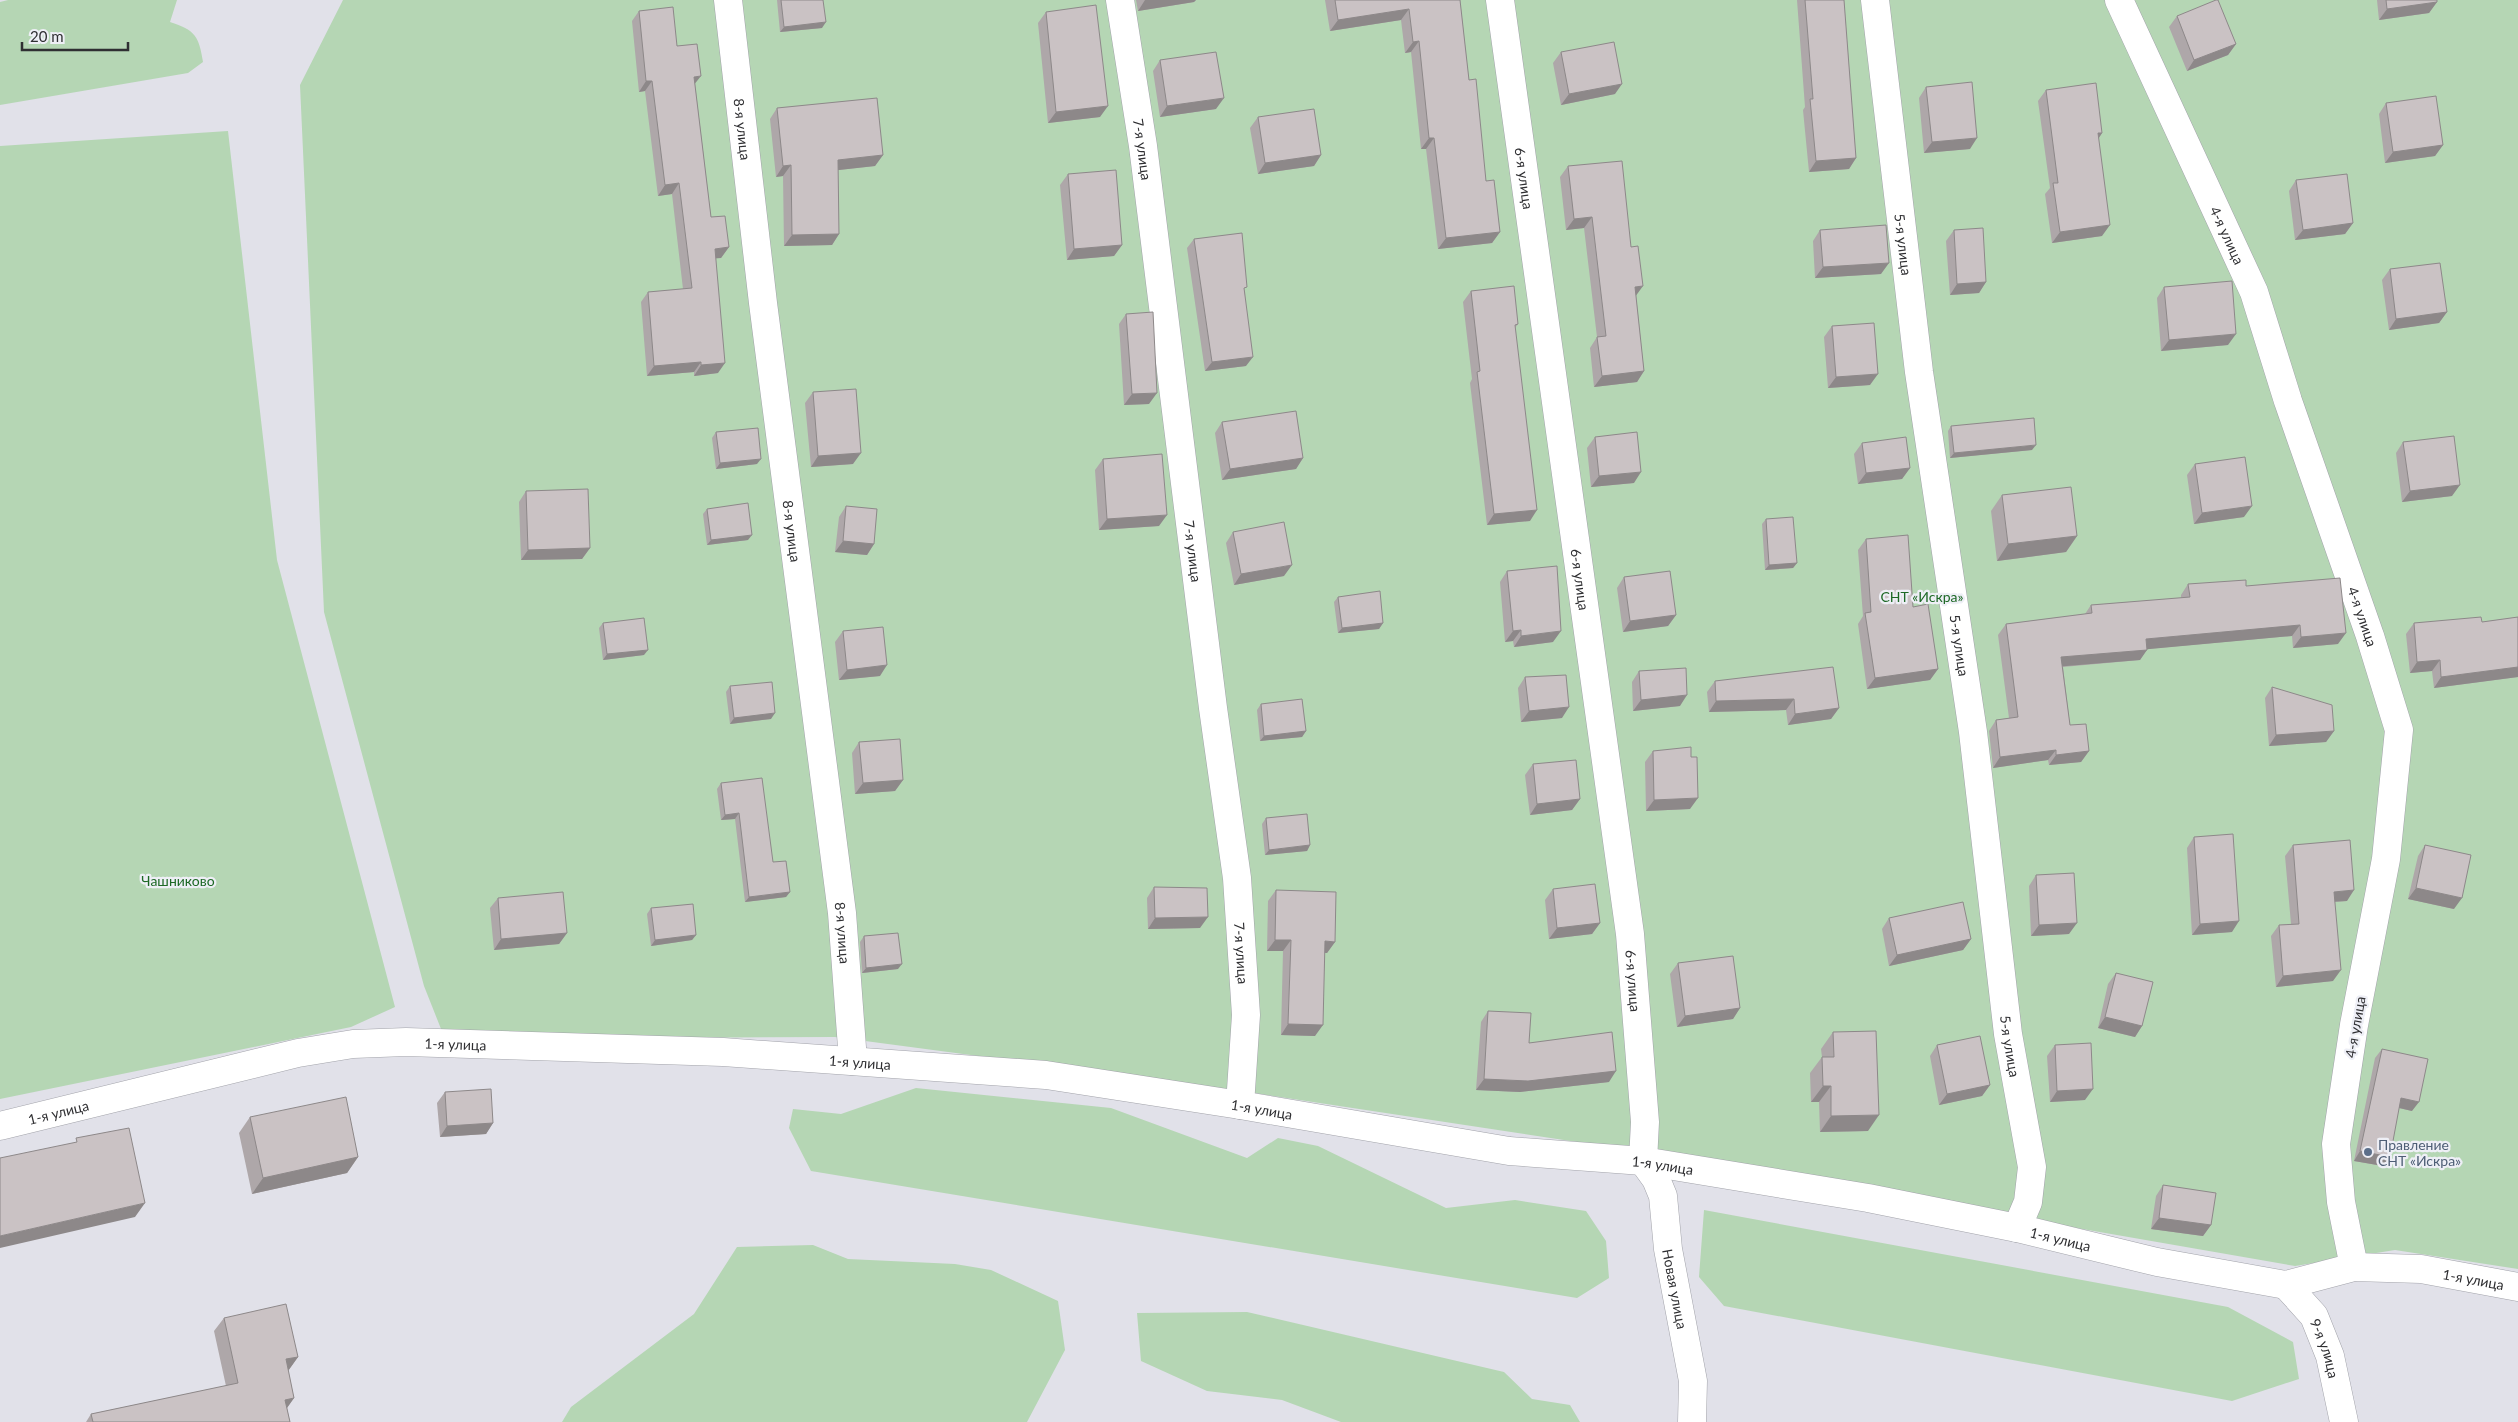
<svg xmlns="http://www.w3.org/2000/svg" width="2518" height="1422" viewBox="0 0 2518 1422" font-family="Lato,sans-serif">
  <style>
    .green { fill: #b5d6b4 }
    .lines { fill: none; stroke-linecap: round; stroke-linejoin: round }
    .minor-casing { stroke: #a2a3aa; stroke-width: 29 }
    .minor { stroke: #fff; stroke-width: 28 }
    .wall { fill: #aea7a9 }
    .shaded-wall { fill: #8d8889 }
    .building { fill: #cac2c4; stroke: #8d8889 }
    .service-dot { fill: #5c6f8a; stroke: #eeeff6; stroke-width: 2 }
    .labels { text-anchor: middle; dominant-baseline: central; stroke-width: 4.5; stroke-linejoin: round; paint-order: stroke }
    .street-label { font-size: 14px; fill: #2f2f32; stroke: #eeeff6 }
    .park-label { font-size: 14px; fill: #1e6926; stroke: #eeeff6 }
    .service-label { font-size: 14px; fill: #4e5e75; stroke: #eeeff6; text-anchor: start }
  </style>
  <rect width="100%" height="100%" fill="#e1e1e9"/>
  <path class="green" d="M8,0H177L170,22C195,30 199,36 203,62L188,73L0,105V2Z
    M343,0H2518V1269L2395,1250L2295,1266L1617,1148L1234,1090L835,1037L445,1039L424,986L324,612L300,85Z
    M228,131L277,560L395,1007L351,1027L0,1099V146Z
    M916,1088L1111,1108L1247,1158L1278,1138L1318,1146L1446,1208L1515,1200L1586,1211L1606,1241L1609,1278L1577,1298L811,1171L789,1128L793,1109L841,1114Z
    M1704,1210L2228,1307L2293,1342L2299,1379L2232,1401L1724,1306L1699,1277Z
    M813,1245L848,1259L955,1264L991,1270L1058,1301L1065,1350L1027,1422H562L571,1407L694,1314L737,1247Z
    M1247,1312L1504,1372L1532,1399L1570,1405L1580,1422H1341L1282,1400L1207,1391L1141,1361L1137,1313Z"/>
  <g class="lines">
    <defs>
      <g id="minor">
        <path id="s1" d="M728,0L763,303L842,913L853,1061"/>
        <path id="s2" d="M1120,0L1143,146L1213,708L1237,878L1246,1015L1240,1105"/>
        <path id="s3" d="M1500,0L1630,934L1645,1122L1643,1161L1656,1179L1663,1196L1668,1249L1693,1381L1692,1422"/>
        <path id="s4" d="M1875,0L1919,372L1973,732L2008,1034L2032,1167L2028,1202L2017,1228"/>
        <path id="s5" d="M2119,0L2254,292L2288,401L2370,636L2399,730L2386,859L2354,1025L2336,1144L2341,1202L2354,1267"/>
        <path id="s6" d="M0,1126L298,1053L353,1044L406,1042L723,1052L1046,1075L1240,1105L1509,1151L1643,1161L1868,1198L2017,1228L2157,1262L2286,1285L2354,1267L2421,1269L2518,1287"/>
        <path id="s7" d="M2286,1285L2314,1316L2330,1356L2344,1422"/>
      </g>
    </defs>
    <use href="#minor" class="minor-casing"/>
    <use href="#minor" class="minor"/>
  </g>
  <path class="wall" d="M777,0H823L822,28L780,32Z
    M1136,0H1196L1194,2L1138,11Z
    M1325,0H1460L1469,80L1486,181L1500,232L1492,243L1438,249L1426,149H1421L1411,52L1405,53L1401,20L1330,31Z
    M1797,0H1844L1856,158L1849,169L1809,172L1803,110L1805,107Z
    M2377,0H2437V2L2429,13L2379,20Z
    M639,11L677,46L695,84L711,217L729,247L721,258H716L718,373L694,376V372L647,376L641,302L648,292L683,289L672,194L658,196L645,91L639,92L632,21Z
    M1046,12L1100,117L1048,123L1038,23Z
    M2177,16L2236,44L2228,55L2187,71L2169,27Z
    M1561,52L1615,94L1561,105L1553,63Z
    M1160,60L1216,109L1160,117L1153,71Z
    M1926,87L1970,149L1924,153L1919,98Z
    M2046,90L2102,133L2098,139L2102,236L2052,243L2045,194L2050,188L2038,101Z
    M2386,103L2443,145L2435,156L2385,163L2379,114Z
    M777,108L883,155L875,166L838,170L839,234L832,245L784,246L783,176L776,177L770,119Z
    M1258,117L1321,155L1314,166L1258,174L1250,128Z
    M1568,166L1636,295L1644,371L1637,382L1594,387L1590,348L1597,337L1584,228L1566,230L1560,177Z
    M1068,174L1122,245L1114,256L1067,260L1060,185Z
    M2296,180L2353,223L2345,234L2295,240L2289,191Z
    M1820,230L1881,274L1815,278L1813,241Z
    M1954,230L1986,282L1979,293L1950,295L1946,241Z
    M1194,239L1245,291L1246,366L1205,371L1187,248Z
    M2390,269L2447,312L2439,323L2389,330L2382,280Z
    M2164,287L2228,345L2161,351L2157,298Z
    M1471,291L1518,324L1515,328L1530,521L1487,525L1470,383L1472,379L1463,302Z
    M1126,314L1149,404L1124,405L1119,324Z
    M1832,326L1870,385L1828,388L1824,337Z
    M813,392L853,464L811,467L805,403Z
    M1222,422L1303,458L1296,469L1222,480L1215,433Z
    M1951,426L2032,450L1950,458L1948,431Z
    M716,432L757,464L716,469L712,438Z
    M1595,437L1634,483L1591,487L1587,448Z
    M2403,442L2452,496L2402,502L2396,453Z
    M1862,443L1910,468L1902,479L1858,484L1854,454Z
    M1103,459L1159,526L1099,530L1095,470Z
    M2195,464L2244,517L2194,524L2187,475Z
    M526,491L590,548L582,559L521,560L519,502Z
    M2002,495L2077,536L2066,552L1997,561L1991,511Z
    M846,506L874,544L867,555L835,552L839,517Z
    M707,509L748,540L707,545L703,514Z
    M1766,519L1797,563L1793,568L1765,570L1762,524Z
    M1233,532L1284,576L1234,585L1226,543Z
    M1866,539L1913,607L1938,669L1930,680L1867,689L1858,624L1863,616L1858,550Z
    M1507,571L1553,642L1514,647L1513,641L1505,642L1500,582Z
    M1624,577L1676,615L1668,626L1623,632L1617,588Z
    M2188,584L2246,586L2338,644L2293,648L2292,636L2147,649L2140,660L2063,667L2070,725L2089,751L2081,762L2049,765L2048,760L1993,768L1989,731L1996,720L2009,718L1998,635L2006,624L2085,614L2091,605L2181,598V595Z
    M1338,597L1383,623L1379,629L1338,633L1334,602Z
    M2518,617V677L2434,688L2432,671L2410,673L2406,634L2414,623L2482,622Z
    M603,623L644,655L603,660L599,628Z
    M843,631L880,676L839,680L835,642Z
    M1639,671L1680,706L1633,711L1632,682Z
    M1525,677L1562,718L1521,722L1518,688Z
    M1715,681L1839,708L1831,719L1788,725L1786,710L1709,712L1707,692Z
    M730,686L771,719L730,724L726,692Z
    M2272,687L2334,731L2326,742L2269,746L2265,698Z
    M1261,704L1306,731L1302,737L1260,741L1257,710Z
    M859,742L903,780L895,791L855,794L852,753Z
    M1653,751L1691,757L1690,809L1646,811L1645,762Z
    M1533,764L1580,799L1572,810L1530,815L1525,775Z
    M721,783L773,862L790,892L786,897L745,902L735,819L721,820L717,789Z
    M1266,818L1310,845L1307,851L1265,855L1262,824Z
    M2194,837L2232,932L2192,935L2187,848Z
    M2293,845L2347,901L2335,902L2333,981L2276,987L2271,936L2279,925L2291,924L2285,856Z
    M2425,845L2454,909L2408,899L2418,856Z
    M2036,875L2069,934L2031,936L2029,886Z
    M1154,887L1200,928L1148,929L1147,898Z
    M1553,889L1600,923L1592,934L1549,939L1545,900Z
    M1276,890L1335,942L1327,953H1324L1315,1036L1281,1035L1283,951H1267L1268,901Z
    M498,898L567,933L559,944L494,950L490,908Z
    M651,908L696,935L692,940L651,946L647,914Z
    M1889,918L1971,939L1963,950L1889,966L1882,929Z
    M864,936L898,969L862,973L860,942Z
    M1678,963L1740,1008L1733,1019L1677,1027L1670,974Z
    M2116,973L2142,1026L2135,1037L2098,1028L2108,984Z
    M1488,1011L1529,1043L1609,1082L1520,1092L1476,1090L1481,1022Z
    M1833,1032L1868,1131L1820,1132L1819,1102H1811L1810,1073L1822,1057L1821,1049Z
    M1937,1045L1990,1085L1982,1096L1939,1105L1930,1056Z
    M2055,1045L2085,1100L2050,1102L2047,1056Z
    M2382,1049L2412,1111L2399,1108L2383,1166L2354,1161L2375,1058Z
    M445,1092L493,1123L486,1134L440,1137L437,1103Z
    M250,1117L358,1157L347,1173L252,1194L239,1133Z
    M2163,1185L2211,1225L2203,1236L2151,1229L2156,1196Z
    M224,1318L298,1357L288,1371L294,1398L287,1408L290,1422H86L91,1414L226,1386L214,1331Z"/>
  <path class="shaded-wall" d="M1145,0H1196L1194,2L1138,11Z
    M2437,2L2429,13L2379,20L2387,9Z
    M1409,9L1401,20L1330,31L1338,20Z
    M826,22L822,28L780,32L784,27Z
    M1419,41L1411,52L1405,53L1413,42Z
    M2236,44L2228,55L2187,71L2194,60Z
    M701,76L693,86L694,77Z
    M646,81H652L645,91L639,92Z
    M1622,84L1615,94L1561,105L1569,94Z
    M1224,98L1216,109L1160,117L1167,106Z
    M1108,106L1100,117L1048,123L1056,112Z
    M2098,133H2102L2095,144Z
    M1429,138H1434L1426,149H1421Z
    M1977,138L1970,149L1924,153L1932,142Z
    M2443,145L2435,156L2385,163L2393,152Z
    M883,155L875,166L830,171L838,160Z
    M1321,155L1314,166L1258,174L1265,163Z
    M1856,158L1849,169L1809,172L1816,161Z
    M791,165L783,176L776,177L783,166Z
    M679,183L672,194L658,196L665,185Z
    M1592,217L1584,228L1566,230L1574,219Z
    M2353,223L2345,234L2295,240L2303,230Z
    M2110,225L2102,236L2052,243L2060,232Z
    M1500,232L1492,243L1438,249L1446,238Z
    M839,234L832,245L784,246L792,235Z
    M1122,245L1114,256L1067,260L1074,249Z
    M729,247L721,258L708,259L715,249Z
    M1889,263L1881,274L1815,278L1823,267Z
    M1986,282L1979,293L1950,295L1957,284Z
    M1643,286L1635,297V287Z
    M2447,312L2439,323L2389,330L2396,319Z
    M2236,334L2228,345L2161,351L2169,340Z
    M1253,357L1246,366L1205,371L1212,362Z
    M701,362L694,372L647,376L654,366Z
    M725,363L718,373L694,376L701,365Z
    M1644,371L1637,382L1594,387L1602,376Z
    M1878,374L1870,385L1828,388L1836,377Z
    M1157,393L1149,404L1124,405L1132,394Z
    M2036,445L2032,450L1950,458L1954,453Z
    M861,453L853,464L811,467L818,456Z
    M1303,458L1296,469L1222,480L1230,469Z
    M761,459L757,464L716,469L720,463Z
    M1910,468L1902,479L1858,484L1866,473Z
    M1641,472L1634,483L1591,487L1599,476Z
    M2460,485L2452,496L2402,502L2410,491Z
    M2252,506L2244,517L2194,524L2202,513Z
    M1537,510L1530,521L1487,525L1494,514Z
    M1167,515L1159,526L1099,530L1107,519Z
    M752,535L748,540L707,545L711,540Z
    M2077,536L2066,552L1997,561L2008,544Z
    M843,541L874,544L867,555L835,552Z
    M590,548L582,559L521,560L528,550Z
    M1797,563L1793,568L1765,570L1769,565Z
    M1292,565L1284,576L1234,585L1241,574Z
    M1676,615L1668,626L1623,632L1630,621Z
    M1383,623L1379,629L1338,633L1342,628Z
    M2300,625L2292,636L2139,650L2146,639Z
    M1521,630L1513,641L1505,642L1513,631Z
    M1561,631L1553,642L1514,647L1521,636Z
    M2346,633L2338,644L2293,648L2301,637Z
    M648,650L644,655L603,660L607,654Z
    M2147,650L2140,660L2054,667L2061,657Z
    M2440,660L2432,671L2410,673L2417,662Z
    M887,665L880,676L839,680L847,670Z
    M2518,667V677L2434,688L2441,677Z
    M1938,669L1930,680L1867,689L1875,678Z
    M1687,695L1680,706L1633,711L1641,700Z
    M1794,699L1786,710L1709,712L1716,701Z
    M1569,707L1562,718L1521,722L1529,711Z
    M1839,708L1831,719L1788,725L1795,714Z
    M775,713L771,719L730,724L734,718Z
    M1306,731L1302,737L1260,741L1264,736Z
    M2334,731L2326,742L2269,746L2276,735Z
    M2056,750L2048,760L1993,768L2000,757Z
    M2089,751L2081,762L2049,765L2056,755Z
    M903,780L895,791L855,794L863,783Z
    M1698,798L1690,809L1646,811L1654,800Z
    M1580,799L1572,810L1530,815L1537,804Z
    M739,813L735,819L721,820L725,815Z
    M1310,845L1307,851L1265,855L1269,850Z
    M2416,888L2462,898L2454,909L2408,899Z
    M2354,890L2347,901L2326,902L2334,892Z
    M790,892L786,897L745,902L749,897Z
    M1208,917L1200,928L1148,929L1155,918Z
    M2239,921L2232,932L2192,935L2200,924Z
    M1600,923L1592,934L1549,939L1557,928Z
    M2077,923L2069,934L2031,936L2039,925Z
    M567,933L559,944L494,950L501,939Z
    M696,935L692,940L651,946L655,940Z
    M1971,939L1963,950L1889,966L1897,955Z
    M1275,940H1291L1283,951H1267Z
    M1325,941L1335,942L1327,953L1317,952Z
    M902,964L898,969L862,973L866,968Z
    M2341,970L2333,981L2276,987L2283,976Z
    M1740,1008L1733,1019L1677,1027L1685,1016Z
    M2105,1017L2142,1026L2135,1037L2098,1028Z
    M1288,1024L1323,1025L1315,1036L1281,1035Z
    M1616,1071L1609,1082L1520,1092L1476,1090L1484,1079Z
    M1990,1085L1982,1096L1939,1105L1947,1094Z
    M1823,1086H1831L1819,1102H1811Z
    M2093,1089L2085,1100L2050,1102L2057,1091Z
    M2401,1098L2419,1102L2412,1111L2395,1107Z
    M1879,1115L1868,1131L1820,1132L1831,1116Z
    M493,1123L486,1134L440,1137L447,1126Z
    M2360,1151L2390,1157L2383,1166L2354,1161Z
    M358,1157L347,1173L252,1194L263,1178Z
    M145,1203L135,1217L0,1248V1236Z
    M2159,1218L2211,1225L2203,1236L2151,1229Z
    M298,1357L288,1371L286,1359Z
    M294,1398L284,1412L285,1400Z"/>
  <path class="building" d="M781,0H823L826,22L784,27Z
    M1335,0H1460L1469,80L1476,79L1486,181L1494,180L1500,232L1446,238L1434,138H1429L1419,41L1413,42L1409,9L1338,20Z
    M1805,0H1844L1856,158L1816,161L1810,99H1813Z
    M2216,0H2218L2236,44L2194,60L2177,16Z
    M2386,0H2437V2L2387,9Z
    M1096,5L1108,106L1056,112L1046,12Z
    M673,7L677,46L697,44L701,76L694,77L711,217L725,216L729,247L715,249L725,363L701,365V362L654,366L648,292L692,288L679,183L665,185L652,81H646L639,11Z
    M1614,42L1622,84L1569,94L1561,52Z
    M1216,52L1224,98L1167,106L1160,60Z
    M1972,82L1977,138L1932,142L1926,87Z
    M2096,83L2102,133H2098L2110,225L2060,232L2053,183H2058L2046,90Z
    M2436,96L2443,145L2393,152L2386,103Z
    M877,98L883,155L838,160L839,234L792,235L791,165L783,166L777,108Z
    M1314,109L1321,155L1265,163L1258,117Z
    M1622,161L1631,247L1638,246L1643,286L1635,287L1644,371L1602,376L1597,337L1606,336L1592,217L1574,219L1568,166Z
    M1116,170L1122,245L1074,249L1068,174Z
    M2347,174L2353,223L2303,230L2296,180Z
    M1886,225L1889,263L1823,267L1820,230Z
    M1983,228L1986,282L1957,284L1954,230Z
    M1242,233L1247,287L1244,288L1253,357L1212,362L1194,239Z
    M2440,263L2447,312L2396,319L2390,269Z
    M2232,281L2236,334L2169,340L2164,287Z
    M1514,286L1518,324L1515,325L1537,510L1494,514L1477,372L1480,371L1471,291Z
    M1153,312L1157,393L1132,394L1126,314Z
    M1874,323L1878,374L1836,377L1832,326Z
    M856,389L861,453L818,456L813,392Z
    M1296,411L1303,458L1230,469L1222,422Z
    M2034,418L2036,445L1954,453L1951,426Z
    M758,428L761,459L720,463L716,432Z
    M1637,432L1641,472L1599,476L1595,437Z
    M2454,436L2460,485L2410,491L2403,442Z
    M1906,437L1910,468L1866,473L1862,443Z
    M1162,454L1167,515L1107,519L1103,459Z
    M2245,457L2252,506L2202,513L2195,464Z
    M2071,487L2077,536L2008,544L2002,495Z
    M588,489L590,548L528,550L526,491Z
    M748,503L752,535L711,540L707,509Z
    M846,506L877,509L874,544L843,541Z
    M1793,517L1797,563L1769,565L1766,519Z
    M1284,522L1292,565L1241,574L1233,532Z
    M1908,535L1913,607L1928,604L1938,669L1875,678L1865,613L1871,612L1866,539Z
    M1557,566L1561,631L1521,636V630L1513,631L1507,571Z
    M1670,571L1676,615L1630,621L1624,577Z
    M2340,578L2346,633L2301,637L2300,625L2146,639L2147,650L2061,657L2070,725L2086,724L2089,751L2056,755V750L2000,757L1996,720L2018,717L2006,624L2092,613L2091,605L2190,597L2188,584L2246,580V586Z
    M1380,591L1383,623L1342,628L1338,597Z
    M2481,617L2482,622L2518,617V667L2441,677L2440,660L2417,662L2414,623Z
    M644,618L648,650L607,654L603,623Z
    M883,627L887,665L847,670L843,631Z
    M1833,667L1839,708L1795,714L1794,699L1716,701L1715,681Z
    M1686,668L1687,695L1641,700L1639,671Z
    M1566,675L1569,707L1529,711L1525,677Z
    M772,682L775,713L734,718L730,686Z
    M2272,687L2332,705L2334,731L2276,735Z
    M1302,699L1306,731L1264,736L1261,704Z
    M900,739L903,780L863,783L859,742Z
    M1691,747V757H1697L1698,798L1654,800L1653,751Z
    M1576,760L1580,799L1537,804L1533,764Z
    M762,778L773,862L786,861L790,892L749,897L739,813L725,815L721,783Z
    M1307,814L1310,845L1269,850L1266,818Z
    M2233,834L2239,921L2200,924L2194,837Z
    M2350,840L2354,890L2334,892L2341,970L2283,976L2279,925L2299,924L2293,845Z
    M2425,845L2471,855L2462,898L2416,888Z
    M2074,873L2077,923L2039,925L2036,875Z
    M1595,884L1600,923L1557,928L1553,889Z
    M1154,887L1207,888L1208,917L1155,918Z
    M1276,890L1336,892L1335,942L1325,941L1323,1025L1288,1024L1291,940H1275Z
    M563,892L567,933L501,939L498,898Z
    M1963,902L1971,939L1897,955L1889,918Z
    M693,904L696,935L655,940L651,908Z
    M898,933L902,964L866,968L864,936Z
    M1733,956L1740,1008L1685,1016L1678,963Z
    M2116,973L2153,982L2142,1026L2105,1017Z
    M1488,1011L1531,1013L1529,1043L1612,1032L1616,1071L1528,1081L1484,1079Z
    M1876,1031L1879,1115L1831,1116V1086H1823L1822,1057H1834L1833,1032Z
    M1980,1036L1990,1085L1947,1094L1937,1045Z
    M2091,1043L2093,1089L2057,1091L2055,1045Z
    M2382,1049L2428,1059L2419,1102L2401,1098L2390,1157L2360,1151Z
    M491,1089L493,1123L447,1126L445,1092Z
    M346,1097L358,1157L263,1178L250,1117Z
    M129,1128L145,1203L0,1236V1158L77,1142L76,1138Z
    M2163,1185L2216,1193L2211,1225L2159,1218Z
    M286,1304L298,1357L286,1359L294,1398L285,1400L290,1422H93L91,1414L238,1383L224,1318Z"/>
  <circle class="service-dot" cx="2368" cy="1152" r="5"/>
  <g class="labels">
    <g class="street-label">
      <text stroke="none"><textPath href="#s1" startOffset="130">8-я улица</textPath></text>
      <text stroke="none"><textPath href="#s2" startOffset="151">7-я улица</textPath></text>
      <text stroke="none"><textPath href="#s3" startOffset="180">6-я улица</textPath></text>
      <text stroke="none"><textPath href="#s5" startOffset="259">4-я улица</textPath></text>
      <text stroke="none"><textPath href="#s4" startOffset="246">5-я улица</textPath></text>
      <text stroke="none"><textPath href="#s1" startOffset="535">8-я улица</textPath></text>
      <text stroke="none"><textPath href="#s2" startOffset="556">7-я улица</textPath></text>
      <text stroke="none"><textPath href="#s3" startOffset="585">6-я улица</textPath></text>
      <text stroke="none"><textPath href="#s5" startOffset="664">4-я улица</textPath></text>
      <text stroke="none"><textPath href="#s4" startOffset="651">5-я улица</textPath></text>
      <text stroke="none"><textPath href="#s1" startOffset="940">8-я улица</textPath></text>
      <text stroke="none"><textPath href="#s2" startOffset="961">7-я улица</textPath></text>
      <text stroke="none"><textPath href="#s3" startOffset="990">6-я улица</textPath></text>
      <text transform="translate(2355 1027) rotate(-80)">4-я улица</text>
      <text stroke="none"><textPath href="#s6" startOffset="465">1-я улица</textPath></text>
      <text stroke="none"><textPath href="#s4" startOffset="1055">5-я улица</textPath></text>
      <text stroke="none"><textPath href="#s6" startOffset="870">1-я улица</textPath></text>
      <text stroke="none"><textPath href="#s6" startOffset="1275">1-я улица</textPath></text>
      <text stroke="none"><textPath href="#s6" startOffset="60">1-я улица</textPath></text>
      <text stroke="none"><textPath href="#s6" startOffset="1680">1-я улица</textPath></text>
      <text stroke="none"><textPath href="#s6" startOffset="2085">1-я улица</textPath></text>
      <text stroke="none"><textPath href="#s6" startOffset="2506">1-я улица</textPath></text>
      <text stroke="none"><textPath href="#s3" startOffset="1305">Новая улица</textPath></text>
      <text stroke="none"><textPath href="#s7" startOffset="76">9-я улица</textPath></text>
    </g>
    <g class="park-label">
      <text x="1922" y="596">СНТ «Искра»</text>
      <text x="178" y="880">Чашниково</text>
    </g>
    <g class="service-label">
      <text x="2378" y="1144">Правление<tspan x="2378" dy="16">СНТ «Искра»</tspan></text>
    </g>
  </g>
  <path d="M22 42v8h106v-8" fill="none" stroke="#2f2f32" stroke-width="2.5"/>
  <text x="30" y="42" font-size="15" fill="#2f2f32" stroke="#eeeff6" stroke-width="4" paint-order="stroke">20 m</text>
</svg>
